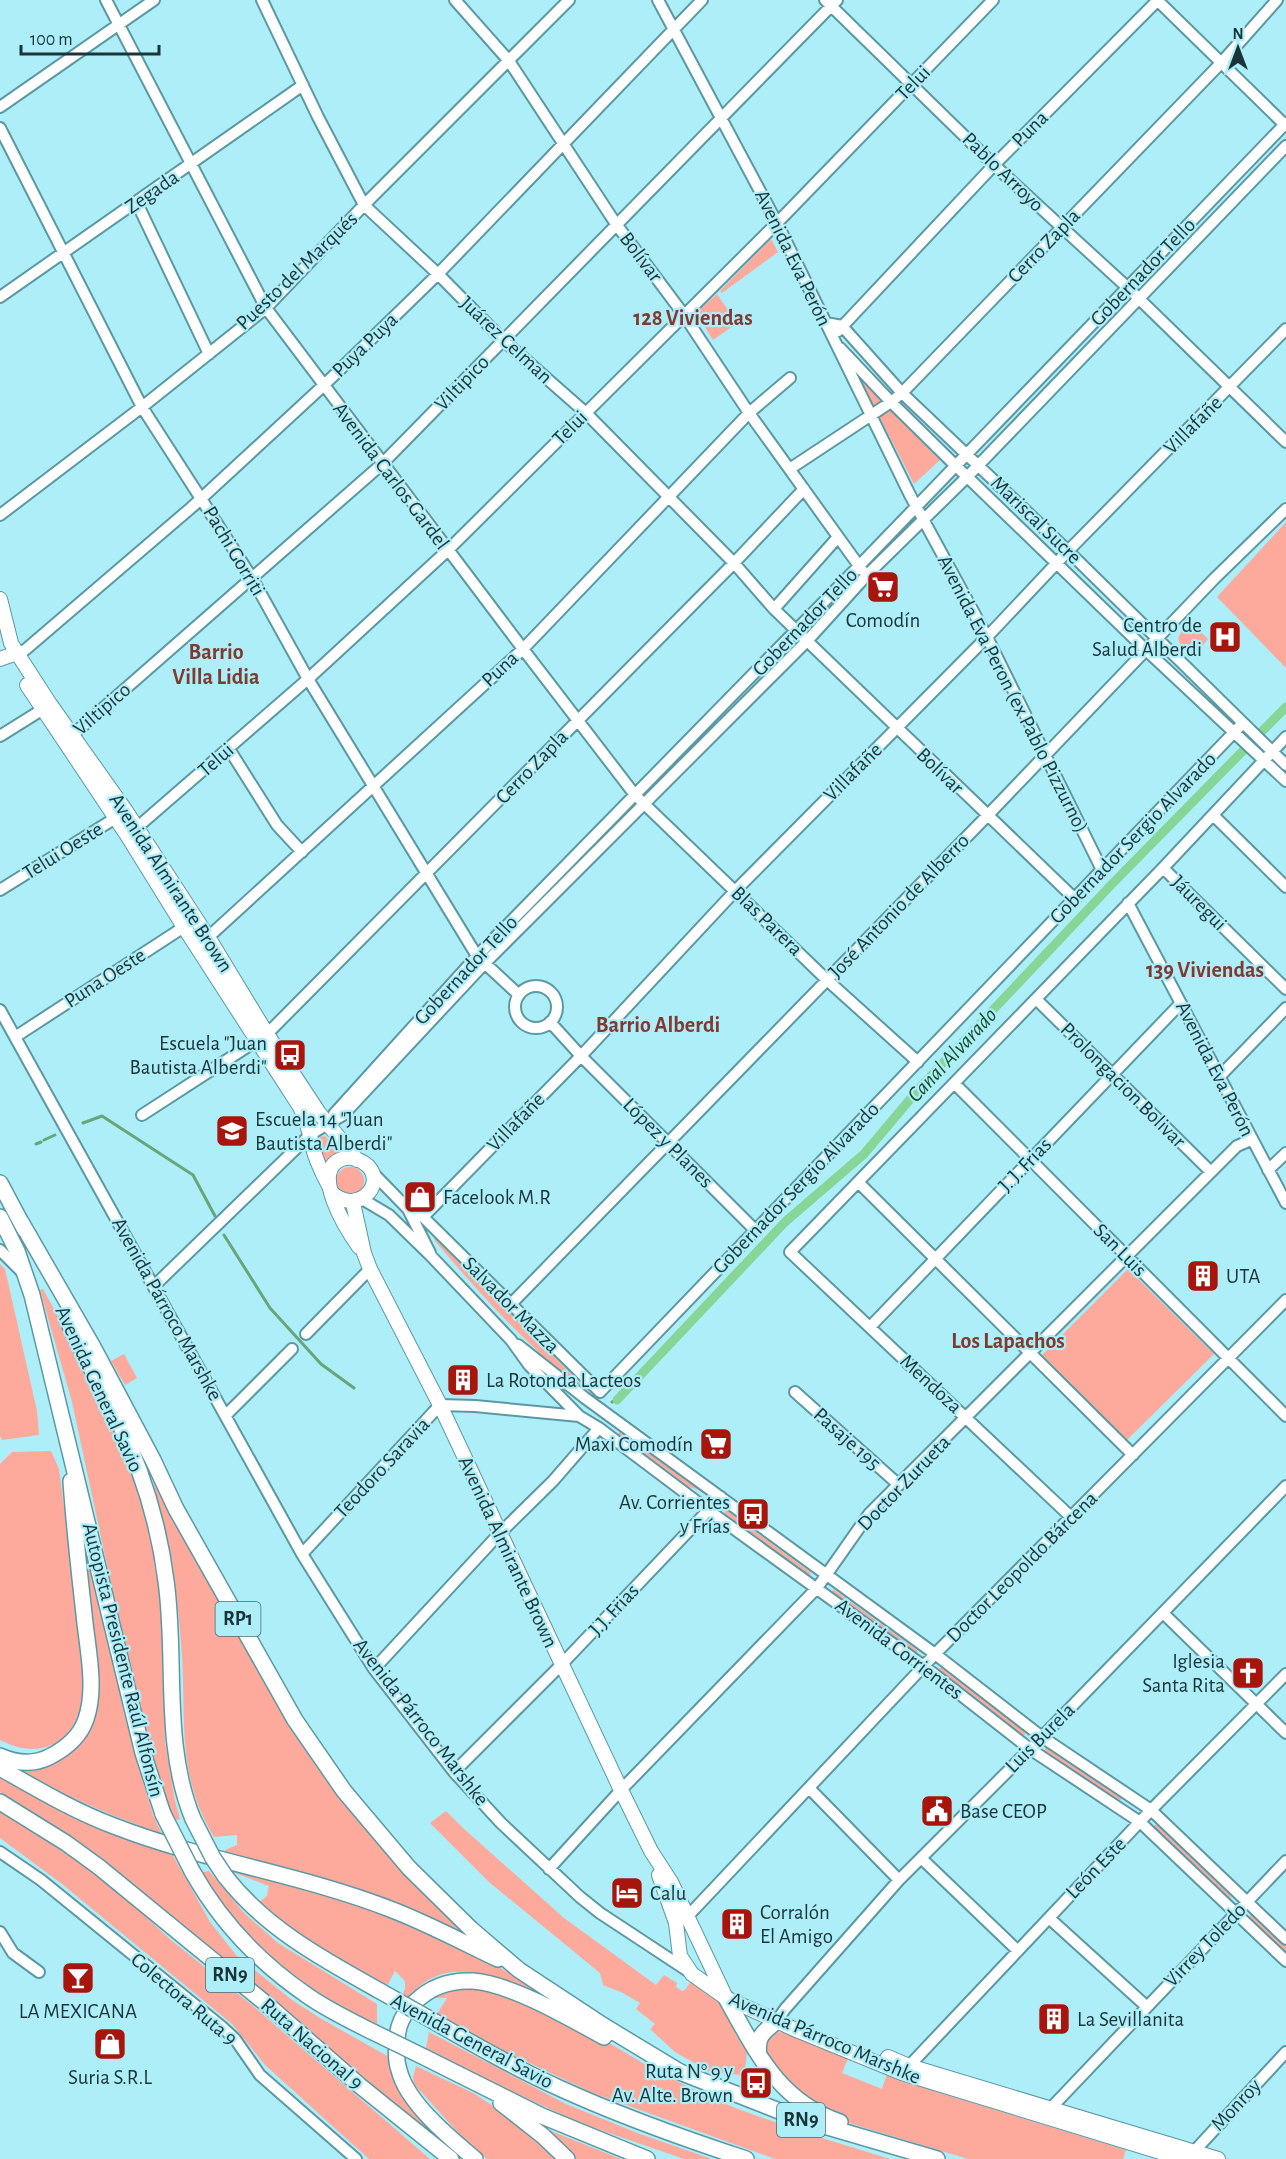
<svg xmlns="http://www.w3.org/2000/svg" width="1286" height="2159" viewBox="0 0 1286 2159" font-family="'Alegreya Sans',sans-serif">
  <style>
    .green { fill: #fda99c }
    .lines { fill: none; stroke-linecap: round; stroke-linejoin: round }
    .stream { stroke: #66a67b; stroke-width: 3 }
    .canal { stroke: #87d697; stroke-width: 9 }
    .minor-casing { stroke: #5a99a4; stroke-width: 14 }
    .major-casing { stroke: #5a99a4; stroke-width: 16 }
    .highway-casing { stroke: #5a99a4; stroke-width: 18 }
    .minor { stroke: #fff; stroke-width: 10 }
    .major { stroke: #fff; stroke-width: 14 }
    .highway { stroke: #fff; stroke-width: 15 }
    .highway-bridge-casing { stroke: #5a99a4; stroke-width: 18; stroke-linecap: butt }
    .highway-bridge { stroke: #fff; stroke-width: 15 }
    .labels { text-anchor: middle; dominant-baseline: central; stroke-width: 4.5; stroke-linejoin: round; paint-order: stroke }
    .shield { fill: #adeef9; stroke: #466c73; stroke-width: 1.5 }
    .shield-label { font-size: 20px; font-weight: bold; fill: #1a3539 }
    .street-label { font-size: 21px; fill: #1a3539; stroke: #adeef9 }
    .poi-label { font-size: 21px; fill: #1a3539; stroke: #adeef9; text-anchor: start }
    .neighbourhood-label { font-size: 22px; font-weight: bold; fill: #803a30; stroke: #adeef9 }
    .water-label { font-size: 22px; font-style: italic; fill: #164e26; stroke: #adeef9 }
  </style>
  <rect width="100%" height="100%" fill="#adeef9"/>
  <path class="green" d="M771,239L778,252L722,293L720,291Z
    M717,294L737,323L713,340L696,313Z
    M847,361L886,402L872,408Z
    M888,408L940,460L914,484L878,414Z
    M1286,522V667H1285L1217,597Z
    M1190,622L1208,639L1193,657C1176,641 1173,640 1190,622Z
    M325,1136L340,1153L331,1158L325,1166L318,1148L320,1137Z
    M336 1181a14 14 0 1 1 28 0a14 14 0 1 1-28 0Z
    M434,1237L594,1397L593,1398C534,1353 483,1298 435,1241Z
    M0,1264L5,1269L37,1411L39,1435L2,1440L0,1436Z
    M1128,1269L1214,1354L1127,1440L1042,1355Z
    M43,1289L105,1402L134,1472L152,1536L161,1588L165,1742L175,1801L180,1819L173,1821L157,1775L133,1686L72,1402L40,1290Z
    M124,1354L137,1378L125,1385L111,1361Z
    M619,1432L705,1492L704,1494L699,1490L689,1487L618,1434Z
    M51,1451L59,1469C67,1533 78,1597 82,1660C83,1675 86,1696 80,1710C67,1749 35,1758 0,1740V1464L12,1452Z
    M152,1476L240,1638L329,1782L357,1818L393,1859L483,1946C460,1934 437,1921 413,1910C354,1883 290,1869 227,1855L225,1850L237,1845V1835L214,1837C177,1776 186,1723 182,1656C180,1627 177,1598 173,1569C169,1537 158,1507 152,1476Z
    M725,1509L810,1572L811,1575L807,1576L725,1514Z
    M82,1510L124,1714L153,1815L162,1834C110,1815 66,1797 18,1769L71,1750L96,1664Z
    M833,1589L917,1650L918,1654L903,1644L901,1645L832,1594Z
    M939,1668H942L1024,1730L1025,1735H1022L940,1673Z
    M1045,1747L1121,1797V1800L1118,1801L1045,1751Z
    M0,1775L171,1852L210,1922L236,1955L292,2000L320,2018L389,2057L436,2132L432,2133L410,2116L69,1836L0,1792Z
    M0,1807L75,1857L109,1883L171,1940L253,2006L430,2159H369L265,2065L232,2024L62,1884L0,1838Z
    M446,1811L463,1828L564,1918L656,1985L664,1975L677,1983L676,1987L682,1991L685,1990L692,1980L720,1999L736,2035L747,2052L745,2071L741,2075L706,2071L703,2068L675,2052L650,2029L655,2024L636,2009L640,2003L623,1993L603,1985L600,1973L489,1882L430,1823Z
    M1154,1825H1157L1230,1895L1231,1899L1229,1900L1155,1829Z
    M234,1868L287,1881L381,1912L486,1959L571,2012C525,1990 450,1942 409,1998L403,1994L405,1989V1981L395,1971L386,1988L289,1928L258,1903L267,1896L269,1886L235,1873Z
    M209,1871L244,1913L278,1943L377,2004V2024C299,1988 248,1944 199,1873Z
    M1250,1915H1253L1286,1947V1953L1249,1918Z
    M466,1984L525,2002L606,2041L656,2071L709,2097L738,2109L809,2134L890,2159H775L593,2093L489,2044L437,2014L447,1998C437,1997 431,1998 423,2005L422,2004L427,1998Z
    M429,2032L566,2104L640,2134L712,2159H684L580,2123L509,2090L426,2048Z
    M782,2032L795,2033L849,2056L842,2073L882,2089L887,2074L937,2092L1126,2150L1123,2159H968L849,2123L826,2114L784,2080L762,2048L768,2034Z
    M416,2066L475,2094L490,2104L558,2159H487L461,2136L414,2084L413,2077Z
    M541,2127L621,2159H574Z"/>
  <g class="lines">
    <path class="stream" d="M83,1123L102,1116L193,1175L215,1216
      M44,1140L55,1135
      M36,1144L41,1142
      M224,1235L270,1308L321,1364L354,1388
      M612,1402L617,1400"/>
    <path class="canal" d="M617,1400L785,1222L864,1154L923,1084L1112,884L1286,707"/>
    <defs>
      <path id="minor" d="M106,0L266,308L523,649L635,795L827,980L918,1062
        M262,0L318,117L364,205L438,274L503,340L586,413L734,563L774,609L1075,899
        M455,0L509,61L616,224L684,315L749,413L862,570
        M658,0L777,223L910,495L987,637L1102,870
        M825,0L994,165L1128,288L1286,442
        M1157,0L1286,126
        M0,107L154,0
        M0,128L142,407L252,578L308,679L477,956L519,995
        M137,203L209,354
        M0,297L303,85
        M826,323L842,326L902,393L1068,551L1286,765
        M838,331L994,165L1158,0
        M840,348L891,402L956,466L1146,650L1286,781
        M791,468L891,402L902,393L1221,63L1277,0
        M0,515L142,407L266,308L364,205L569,0
        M774,609L838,537
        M17,653L25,650L192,507L323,386L438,274L702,0
        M0,736L48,706
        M68,739L382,464L837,0
        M229,749L277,825L302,852
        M1213,815L1286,887
        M133,831L308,679L448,550L777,223L993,0
        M1163,868L1286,989
        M0,890L122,814
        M1128,903L1286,1203
        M204,941L523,649L749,413L790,378
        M515 1007a21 21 0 1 1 42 0a21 21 0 1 1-42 0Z
        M1036,999L1211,1172
        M0,1010L302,1554L374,1669L454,1772L501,1823L580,1897L600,1913L688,1971
        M550,1022L581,1056L756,1231
        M15,1037L190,923
        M1219,1077L1286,1008
        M954,1083L1286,1416
        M334,1114L477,956L859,566L1286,123
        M142,1115L267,1034L734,563L804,489
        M1268,1170L1286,1153
        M371,1171L408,1209L430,1253
        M859,1183L1133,1455
        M362,1199L389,1215L431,1256L511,1340L529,1365L579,1416L599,1428L708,1510L925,1667L1030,1749L1140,1822L1286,1961
        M408,1209L423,1217L600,1392
        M423,1217L581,1056L736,890L987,637L1068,551L1286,329
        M0,1250L21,1271
        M154,1286L311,1134L343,1115L484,964L808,640L867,575L968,476L1286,146
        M511,1304L987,816L1214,579L1286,509
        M870,1327L1181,1003
        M306,1334L370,1269
        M518,1345L585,1398L935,1654L1042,1737L1151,1810L1286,1939
        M600,1392L1242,724
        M795,1392L899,1485
        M226,1415L292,1349
        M1071,1517L790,1252L1163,868L1286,737
        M302,1554L440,1405L475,1406L579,1416
        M1163,1613L1286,1733
        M374,1669L499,1534L553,1481L599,1428
        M454,1772L561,1665L721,1497
        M809,1788L899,1880
        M0,1852L41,1880L222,2027L235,2039L260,2075L356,2159
        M921,1858L1018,1951
        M549,1869L621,1790L817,1588L869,1514L1237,1146L1251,1140
        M687,1917L935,1654L1286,1300
        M1049,1918L1146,2006
        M0,1932L13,1953L39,1972
        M776,2022L785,2009L899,1880L1042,1737L1286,1486
        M909,2066L1151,1810L1286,1674
        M1050,2109L1286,1861
        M1189,2157L1286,2052"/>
      <path id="major" d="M0,599L11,643L17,653L50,704L126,811L208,937L267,1034L319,1113L357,1160
        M0,659L17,653
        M27,685L127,835L184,927L300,1107C307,1120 309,1131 312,1144C315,1159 322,1173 329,1186
        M331,1192C355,1216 387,1186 368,1166C361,1160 351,1156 342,1159C309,1170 347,1230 359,1247
        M353,1203L364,1253L370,1269L440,1405L621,1790L651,1851L671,1882L726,1998
        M659,1875L676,1923L680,1956L692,1974L726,1998L794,2029L902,2073L1183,2159
        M888,2057L909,2066L1218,2159"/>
      <path id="highway" d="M0,1183L25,1230
        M0,1217L17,1251L32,1295L143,1753L163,1814
        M21,1222L93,1347L153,1460L176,1509L295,1720L344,1791L409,1868L471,1929L519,1970L604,2026L680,2072L797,2118L937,2159
        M67,1319C82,1352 100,1384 116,1416C141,1467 159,1525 166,1581C177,1659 162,1744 193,1819
        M0,1756C16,1763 33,1765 49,1757C65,1749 80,1737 86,1719C97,1687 87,1647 84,1614C79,1570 74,1526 71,1481
        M0,1768C37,1789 74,1811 114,1826C204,1861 300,1874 390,1909C427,1923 462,1942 498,1959
        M0,1802L66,1843L99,1867L270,2007L359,2085L451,2159
        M192,1871C220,1921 261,1964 308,1996C328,2010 351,2021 373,2032
        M225,1876C265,1928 324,1960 380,1991
        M726,1998C756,2051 778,2101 840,2122
        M435,2022C475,2045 515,2068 557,2087C618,2115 682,2138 746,2159
        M759,2055C756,2037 763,2032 776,2022
        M424,2057L542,2116L647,2159
        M501,2103L543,2136L567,2159
        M475,2159C450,2138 407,2103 399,2070C396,2061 396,2051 397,2042C397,2025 403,2014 415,2002C431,1986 451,1980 473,1981C512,1984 569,2018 604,2037"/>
    </defs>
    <use href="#minor" class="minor-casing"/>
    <use href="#major" class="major-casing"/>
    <use href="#highway" class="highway-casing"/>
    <use href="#minor" class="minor"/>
    <use href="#major" class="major"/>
    <use href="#highway" class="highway"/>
    <defs>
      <path id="highway-bridge" d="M163,1814L192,1871
        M193,1819L213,1858L225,1876
        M380,1991L435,2022
        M373,2032L424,2057"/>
    </defs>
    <use href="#highway-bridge" class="highway-bridge-casing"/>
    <use href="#highway-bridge" class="highway-bridge"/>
  </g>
  <defs>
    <symbol id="supermarket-square" viewBox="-11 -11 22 22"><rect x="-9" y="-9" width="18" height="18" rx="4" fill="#a8150d" stroke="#adeef9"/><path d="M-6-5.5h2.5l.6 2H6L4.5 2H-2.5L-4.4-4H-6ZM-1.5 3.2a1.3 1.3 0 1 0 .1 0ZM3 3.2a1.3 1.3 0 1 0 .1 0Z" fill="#fff"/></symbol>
    <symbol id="hospital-square" viewBox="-11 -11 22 22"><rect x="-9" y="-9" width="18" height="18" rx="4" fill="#a8150d" stroke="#adeef9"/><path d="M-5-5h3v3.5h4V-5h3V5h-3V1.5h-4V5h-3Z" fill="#fff"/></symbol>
    <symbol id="bus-square" viewBox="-11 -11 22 22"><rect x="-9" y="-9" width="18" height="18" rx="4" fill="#a8150d" stroke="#adeef9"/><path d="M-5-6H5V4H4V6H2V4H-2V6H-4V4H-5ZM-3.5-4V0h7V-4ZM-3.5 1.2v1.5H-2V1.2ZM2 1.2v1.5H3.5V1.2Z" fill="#fff"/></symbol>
    <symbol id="school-square" viewBox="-11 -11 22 22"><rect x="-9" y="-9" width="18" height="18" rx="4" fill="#a8150d" stroke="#adeef9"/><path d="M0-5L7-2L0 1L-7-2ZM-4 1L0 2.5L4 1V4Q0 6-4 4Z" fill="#fff"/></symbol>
    <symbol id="shop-square" viewBox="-11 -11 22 22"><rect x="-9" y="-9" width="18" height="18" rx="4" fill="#a8150d" stroke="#adeef9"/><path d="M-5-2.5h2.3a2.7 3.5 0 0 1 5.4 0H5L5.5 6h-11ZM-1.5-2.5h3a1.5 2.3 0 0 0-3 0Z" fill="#fff"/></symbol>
    <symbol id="building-square" viewBox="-11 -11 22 22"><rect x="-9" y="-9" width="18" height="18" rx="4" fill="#a8150d" stroke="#adeef9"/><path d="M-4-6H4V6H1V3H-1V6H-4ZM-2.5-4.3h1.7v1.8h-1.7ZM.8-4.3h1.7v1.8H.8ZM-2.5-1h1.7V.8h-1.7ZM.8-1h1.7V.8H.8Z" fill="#fff"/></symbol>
    <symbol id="church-square" viewBox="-11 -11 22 22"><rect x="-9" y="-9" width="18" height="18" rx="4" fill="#a8150d" stroke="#adeef9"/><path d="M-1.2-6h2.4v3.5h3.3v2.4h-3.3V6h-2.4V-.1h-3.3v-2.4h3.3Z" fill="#fff"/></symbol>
    <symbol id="civic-square" viewBox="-11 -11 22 22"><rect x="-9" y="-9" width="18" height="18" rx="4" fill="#a8150d" stroke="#adeef9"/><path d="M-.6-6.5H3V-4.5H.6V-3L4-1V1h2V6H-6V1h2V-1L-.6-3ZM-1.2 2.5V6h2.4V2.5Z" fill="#fff"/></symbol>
    <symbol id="hotel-square" viewBox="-11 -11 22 22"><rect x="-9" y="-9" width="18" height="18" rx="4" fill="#a8150d" stroke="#adeef9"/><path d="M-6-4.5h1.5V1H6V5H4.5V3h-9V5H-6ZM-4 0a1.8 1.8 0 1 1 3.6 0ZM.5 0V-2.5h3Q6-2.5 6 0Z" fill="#fff"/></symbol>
    <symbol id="bar-square" viewBox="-11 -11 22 22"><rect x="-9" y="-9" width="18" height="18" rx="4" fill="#a8150d" stroke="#adeef9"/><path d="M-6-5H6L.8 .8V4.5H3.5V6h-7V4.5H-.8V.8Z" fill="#fff"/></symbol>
  </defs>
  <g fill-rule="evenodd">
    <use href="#supermarket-square" x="864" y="568" width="38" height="38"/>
    <use href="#hospital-square" x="1206" y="618" width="38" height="38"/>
    <use href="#bus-square" x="271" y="1036" width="38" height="38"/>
    <use href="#school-square" x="213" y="1112" width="38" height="38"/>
    <use href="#shop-square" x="401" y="1178" width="38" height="38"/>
    <use href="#building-square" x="1184" y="1257" width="38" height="38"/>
    <use href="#building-square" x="444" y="1361" width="38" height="38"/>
    <use href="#supermarket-square" x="697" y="1425" width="38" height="38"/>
    <use href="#bus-square" x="734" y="1495" width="38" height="38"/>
    <use href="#church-square" x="1229" y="1654" width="38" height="38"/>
    <use href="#civic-square" x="918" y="1792" width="38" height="38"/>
    <use href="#hotel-square" x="608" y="1874" width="38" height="38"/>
    <use href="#building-square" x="718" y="1905" width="38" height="38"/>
    <use href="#bar-square" x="59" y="1959" width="38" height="38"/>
    <use href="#building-square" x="1035" y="2000" width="38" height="38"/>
    <use href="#shop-square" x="91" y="2025" width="38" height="38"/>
    <use href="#bus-square" x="737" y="2064" width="38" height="38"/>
  </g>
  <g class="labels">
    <g class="shield">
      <rect x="215.5" y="1602" width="45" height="34" rx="4.5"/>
      <rect x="206" y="1958" width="48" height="34" rx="4.5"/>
      <rect x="777" y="2103" width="48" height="34" rx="4.5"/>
    </g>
    <g class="shield-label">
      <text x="238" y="1619">RP1</text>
      <text x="230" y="1975">RN9</text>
      <text x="801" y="2120">RN9</text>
    </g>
    <g class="street-label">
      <text transform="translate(913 83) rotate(-46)">Telui</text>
      <text transform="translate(1030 129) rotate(-45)">Puna</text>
      <text transform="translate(1003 172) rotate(44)">Pablo Arroyo</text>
      <text transform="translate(152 192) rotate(-35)">Zegada</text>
      <text transform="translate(1044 246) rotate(-46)">Cerro Zapla</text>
      <text transform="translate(641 257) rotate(53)">Bolívar</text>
      <text transform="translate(793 258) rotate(64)">Avenida Eva Perón</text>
      <text transform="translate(297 271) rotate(-44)">Puesto del Marqués</text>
      <text transform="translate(1143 272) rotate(-46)">Gobernador Tello</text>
      <text transform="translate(506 340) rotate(43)">Juárez Celman</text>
      <text transform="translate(365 345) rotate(-44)">Puya Puya</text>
      <text transform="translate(462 383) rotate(-46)">Viltipico</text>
      <text transform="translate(1193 425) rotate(-45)">Villafañe</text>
      <text transform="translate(570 428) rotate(-45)">Telui</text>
      <text transform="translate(391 476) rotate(53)">Avenida Carlos Gardel</text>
      <text transform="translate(1036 520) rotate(44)">Mariscal Sucre</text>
      <text transform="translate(234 551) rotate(59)">Pachi Gorriti</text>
      <text transform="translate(805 622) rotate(-46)">Gobernador Tello</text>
      <text transform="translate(500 669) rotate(-43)">Puna</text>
      <text transform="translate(1013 694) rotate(63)">Avenida Eva Peron (ex Pablo Pizzurno)</text>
      <text transform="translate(102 709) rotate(-41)">Viltipico</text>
      <text transform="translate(216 760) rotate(-41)">Telui</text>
      <text transform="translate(532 767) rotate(-46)">Cerro Zapla</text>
      <text transform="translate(940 771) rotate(44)">Bolívar</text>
      <text transform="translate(853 772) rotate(-45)">Villafañe</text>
      <text transform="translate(1133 838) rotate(-46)">Gobernador Sergio Alvarado</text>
      <text transform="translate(63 851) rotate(-32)">Telui Oeste</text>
      <text transform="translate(171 883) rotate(57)">Avenida Almirante Brown</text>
      <text transform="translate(1199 903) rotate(45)">Jáuregui</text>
      <text transform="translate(899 906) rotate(-46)">José Antonio de Alberro</text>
      <text transform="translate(767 921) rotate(44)">Blas Parera</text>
      <text transform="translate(466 970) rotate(-47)">Gobernador Tello</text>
      <text transform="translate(105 978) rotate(-33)">Puna Oeste</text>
      <text transform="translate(1215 1069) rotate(63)">Avenida Eva Perón</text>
      <text transform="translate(1123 1085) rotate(45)">Prolongacion Bolivar</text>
      <text transform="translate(516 1122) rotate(-46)">Villafañe</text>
      <text transform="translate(668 1143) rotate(45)">López y Planes</text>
      <text transform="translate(1025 1165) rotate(-46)">J. J. Frias</text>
      <text transform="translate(796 1188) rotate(-46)">Gobernador Sergio Alvarado</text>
      <text transform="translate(1120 1250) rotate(45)">San Luis</text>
      <text transform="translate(511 1305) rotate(45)">Salvador Mazza</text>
      <text transform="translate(167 1309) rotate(61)">Avenida Párroco Marshke</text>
      <text transform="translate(931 1384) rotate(43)">Mendoza</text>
      <text transform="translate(99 1389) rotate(65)">Avenida General Savio</text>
      <text transform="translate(847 1439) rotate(42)">Pasaje 195</text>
      <text transform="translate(382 1468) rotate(-47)">Teodoro Saravia</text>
      <text transform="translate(904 1483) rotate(-46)">Doctor Zurueta</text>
      <text transform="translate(508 1552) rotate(65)">Avenida Almirante Brown</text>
      <text transform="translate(1022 1567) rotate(-45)">Doctor Leopoldo Bárcena</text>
      <text transform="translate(614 1610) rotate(-47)">J.J. Frias</text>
      <text transform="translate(899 1649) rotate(37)">Avenida Corrientes</text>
      <text transform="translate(123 1660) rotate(76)">Autopista Presidente Raúl Alfonsín</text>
      <text transform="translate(421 1722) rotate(52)">Avenida Párroco Marshke</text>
      <text transform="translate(1040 1738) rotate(-45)">Luis Burela</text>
      <text transform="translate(1096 1868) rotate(-46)">León Este</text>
      <text transform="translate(1205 1945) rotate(-46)">Virrey Toledo</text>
      <text transform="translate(184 1999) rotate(40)">Colectora Ruta 9</text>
      <text transform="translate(825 2038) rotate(23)">Avenida Párroco Marshke</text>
      <text transform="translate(472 2041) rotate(28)">Avenida General Savio</text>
      <text transform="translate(312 2044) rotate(41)">Ruta Nacional 9</text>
      <text transform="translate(1236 2105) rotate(-47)">Monroy</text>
    </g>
    <g class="poi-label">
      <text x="883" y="620" text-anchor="middle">Comodín</text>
      <text x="1202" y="625" text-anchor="end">Centro de<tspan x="1202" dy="24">Salud Alberdi</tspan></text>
      <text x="267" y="1043" text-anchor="end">Escuela "Juan<tspan x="267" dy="24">Bautista Alberdi"</tspan></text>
      <text x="255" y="1119">Escuela 14 "Juan<tspan x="255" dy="24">Bautista Alberdi"</tspan></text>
      <text x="443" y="1197">Facelook M.R</text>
      <text x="1226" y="1276">UTA</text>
      <text x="486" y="1380">La Rotonda Lacteos</text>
      <text x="693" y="1444" text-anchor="end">Maxi Comodín</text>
      <text x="730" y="1502" text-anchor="end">Av. Corrientes<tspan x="730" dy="24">y Frías</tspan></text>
      <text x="1225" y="1661" text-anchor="end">Iglesia<tspan x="1225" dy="24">Santa Rita</tspan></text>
      <text x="960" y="1811">Base CEOP</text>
      <text x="650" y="1893">Calu</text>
      <text x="760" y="1912">Corralón<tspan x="760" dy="24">El Amigo</tspan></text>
      <text x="78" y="2011" text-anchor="middle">LA MEXICANA</text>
      <text x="1077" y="2019">La Sevillanita</text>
      <text x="733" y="2071" text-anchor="end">Ruta N° 9 y<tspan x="733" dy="24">Av. Alte. Brown</tspan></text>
      <text x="110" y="2077" text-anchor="middle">Suria S.R.L</text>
    </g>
    <g class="neighbourhood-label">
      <text x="693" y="318">128 Viviendas</text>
      <text x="216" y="652">Barrio<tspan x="216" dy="25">Villa Lidia</tspan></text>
      <text x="1205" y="970">139 Viviendas</text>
      <text x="658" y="1025">Barrio Alberdi</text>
      <text x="1008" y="1341">Los Lapachos</text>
    </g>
    <g class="water-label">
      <text transform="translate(952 1055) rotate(-47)">Canal Alvarado</text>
    </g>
  </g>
  <g transform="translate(1238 48)" stroke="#adeef9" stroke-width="4.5" paint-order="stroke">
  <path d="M0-4.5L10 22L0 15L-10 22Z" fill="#1a3539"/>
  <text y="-9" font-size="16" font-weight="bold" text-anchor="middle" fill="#1a3539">N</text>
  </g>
  <path d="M21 45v9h138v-9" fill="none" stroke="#1a3539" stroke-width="3"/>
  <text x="30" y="45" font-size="18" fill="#1a3539" stroke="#adeef9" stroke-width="4.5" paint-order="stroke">100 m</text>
</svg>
